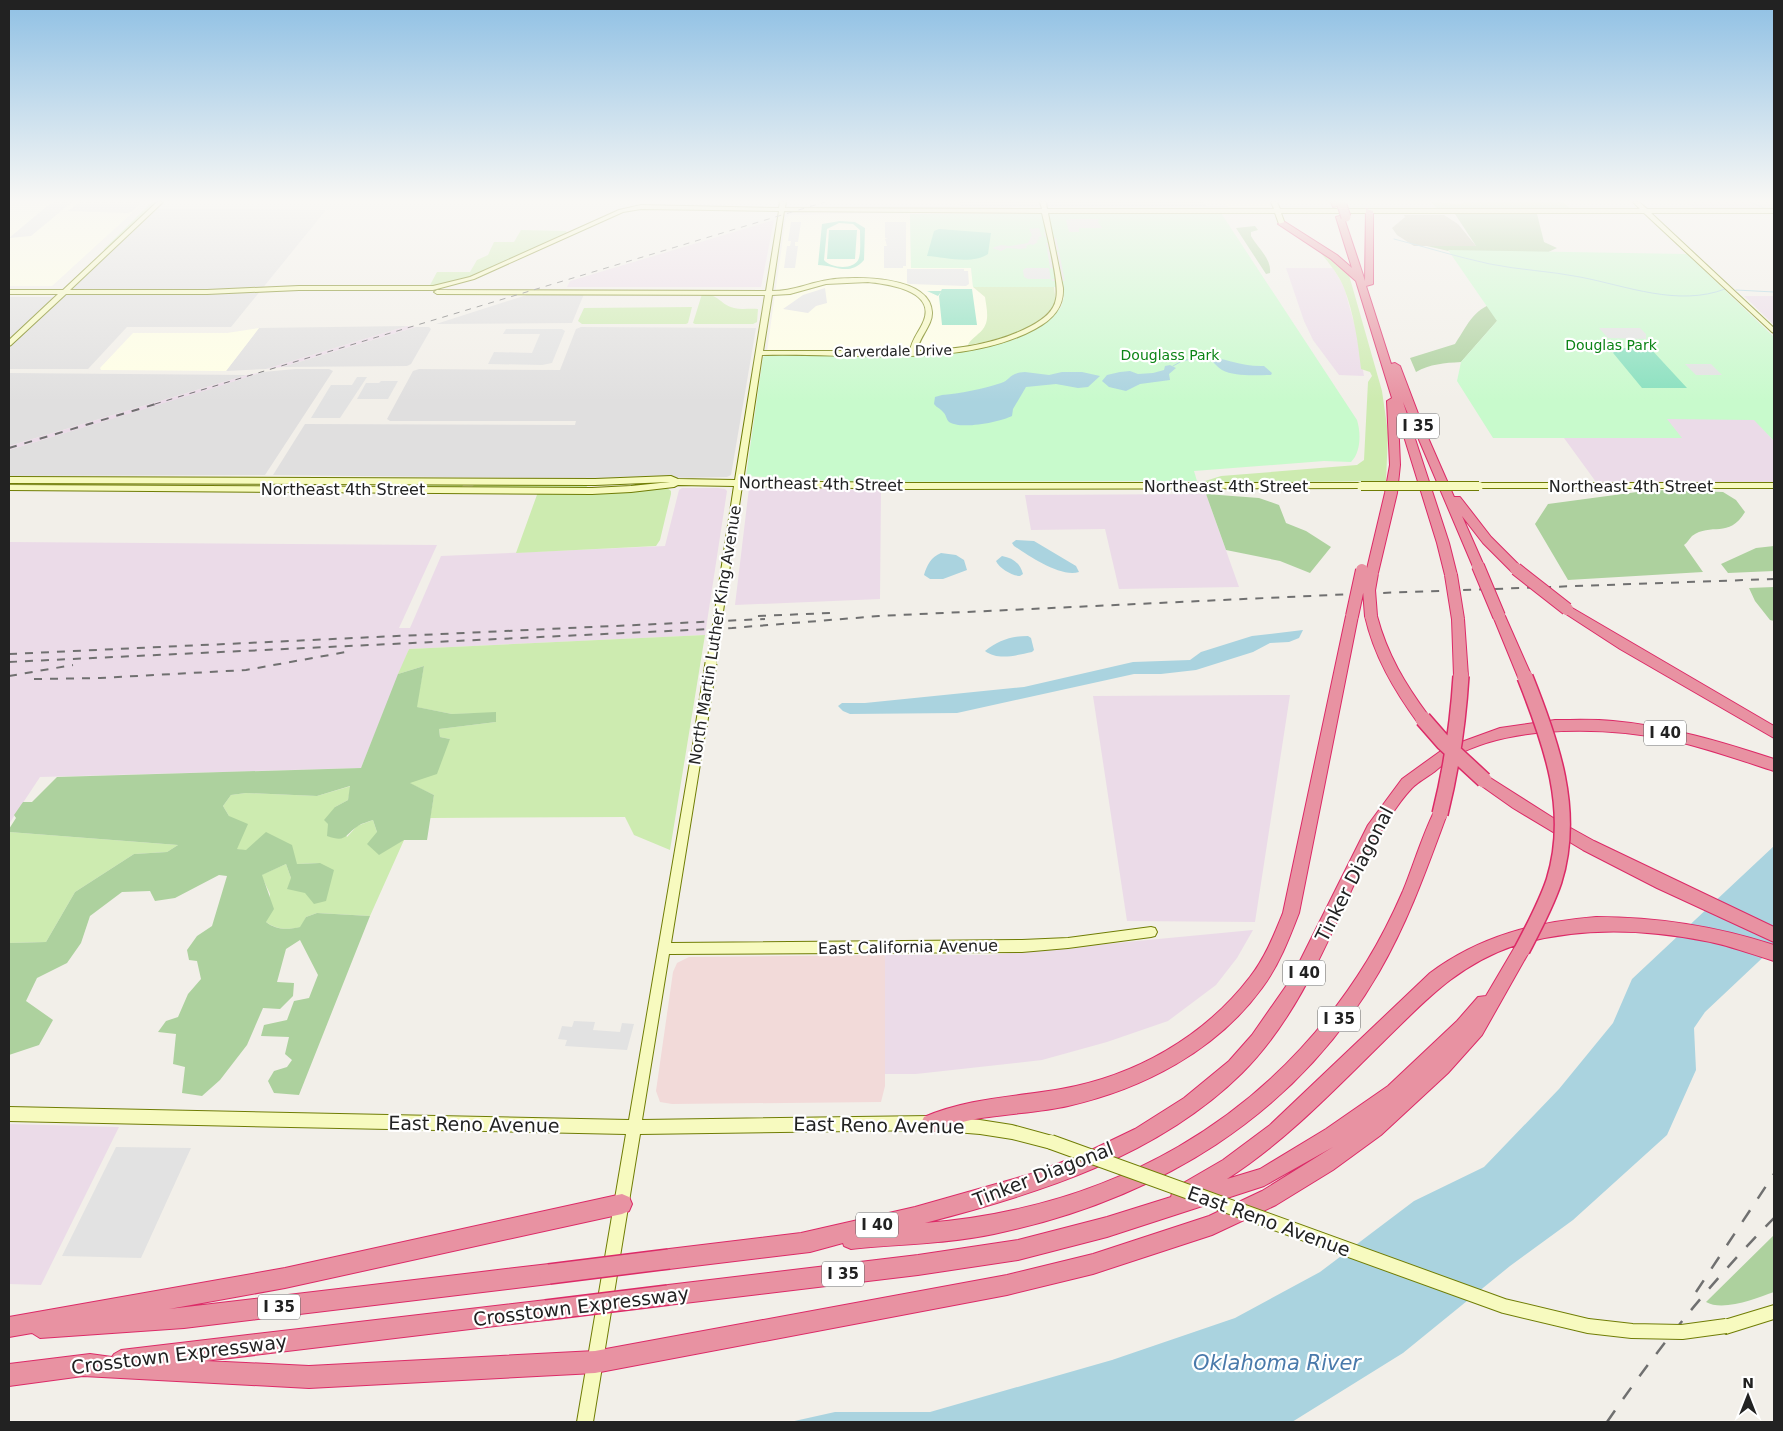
<svg xmlns="http://www.w3.org/2000/svg" width="1783" height="1431" viewBox="0 0 1783 1431" font-family="'DejaVu Sans',sans-serif">
  <style>
    .residential { fill: #e0dfdf }
    .commercial { fill: #f2dad9 }
    .industrial { fill: #ebdbe8 }
    .education { fill: #ffffe5 }
    .construction { fill: #c7c7b4 }
    .grass { fill: #cdebb0 }
    .forest { fill: #add19e }
    .park { fill: #c8facc }
    .pitch { fill: #88e0be; fill-rule: evenodd }
    .parking { fill: #e2e2e2 }
    .water { fill: #aad3df }
    .lines { fill: none; stroke-linecap: round; stroke-linejoin: round }
    .stream { stroke: #aad3df; stroke-width: 1 }
    .secondary-casing { stroke: #707d05; stroke-width: 2 }
    .highway-casing { stroke: #dc2a67; stroke-width: 2 }
    .secondary { fill: #f7fabf; fill-rule: evenodd }
    .highway { fill: #e892a2; fill-rule: evenodd }
    .rail-far2 { stroke: #707070; stroke-width: 1; stroke-dasharray: 6 6; stroke-linecap: butt }
    .rail-far1 { stroke: #707070; stroke-width: 2; stroke-dasharray: 8 8; stroke-linecap: butt }
    .rail { stroke: #707070; stroke-width: 2.5; stroke-dasharray: 14 14; stroke-linecap: butt }
    .secondary-bridge-far2-casing { stroke: #707d05; stroke-width: 10; stroke-linecap: butt }
    .secondary-bridge-far1-casing { stroke: #707d05; stroke-width: 13; stroke-linecap: butt }
    .secondary-bridge-casing { stroke: #707d05; stroke-width: 16; stroke-linecap: butt }
    .highway-bridge-far3-casing { stroke: #dc2a67; stroke-width: 11; stroke-linecap: butt }
    .highway-bridge-far2-casing { stroke: #dc2a67; stroke-width: 14; stroke-linecap: butt }
    .highway-bridge-far1-casing { stroke: #dc2a67; stroke-width: 18; stroke-linecap: butt }
    .highway-bridge-casing { stroke: #dc2a67; stroke-width: 22; stroke-linecap: butt }
    .secondary-bridge-far2 { stroke: #f7fabf; stroke-width: 8 }
    .secondary-bridge-far1 { stroke: #f7fabf; stroke-width: 11 }
    .secondary-bridge { stroke: #f7fabf; stroke-width: 14 }
    .highway-bridge-far3 { stroke: #e892a2; stroke-width: 9 }
    .highway-bridge-far2 { stroke: #e892a2; stroke-width: 12 }
    .highway-bridge-far1 { stroke: #e892a2; stroke-width: 15 }
    .highway-bridge { stroke: #e892a2; stroke-width: 19 }
    .labels { text-anchor: middle; dominant-baseline: central; stroke-width: 4.5; stroke-linejoin: round; paint-order: stroke }
    .far-park-label { font-size: 14px; fill: #0c8416; stroke: #fff }
    .far-street-label { font-size: 14px; fill: #222; stroke: #fff }
    .shield { fill: #fff; stroke: #646464; stroke-width: 1 }
    .shield-label { font-size: 15px; font-weight: bold; fill: #222 }
    .street-label { font-size: 16px; fill: #222; stroke: #fff }
    .near-street-label { font-size: 19px; fill: #222; stroke: #fff }
    .near-water-label { font-size: 21px; font-style: italic; fill: #4a7aab; stroke: #fff }
  </style>
  <rect width="100%" height="100%" fill="#f2efe9"/>
  <path class="residential" d="M960,202H1203L1207,207H961Z
    M156,209L326,210L231,327H127L88,369H9V297H63Z
    M533,293L584,294L572,323L436,324Z
    M407,326L266,369L226,371L259,328Z
    M416,327H429L431,329L411,364L407,366L282,367Z
    M581,327L756,328L731,475L727,477L611,479L273,475L305,424L575,425L576,421H390L387,419L413,371L419,369L560,370L576,329Z
    M295,369H329L333,371L265,475L9,476V450L263,372Z
    M9,373L247,375L9,446Z"/>
  <path class="commercial" d="M885,955V1086L881,1102L672,1104L660,1102L656,1091L673,972L677,963L689,957Z"/>
  <path class="industrial" d="M1687,202H1774V208H1694Z
    M774,220L761,287H567L570,281Z
    M1286,268H1333L1344,287L1356,330L1364,376L1339,375L1313,340L1304,321Z
    M1744,296H1774V325Z
    M407,326L416,327L282,367L266,369Z
    M263,372L214,388L9,450V446L247,375Z
    M1666,419H1754L1774,441V482H1596L1564,438H1681Z
    M682,488H718L725,489L727,491L705,635L409,649L361,768L40,777L9,824V542L437,545L399,628H410L441,556L665,546L679,490Z
    M749,488L881,490L880,599L735,605Z
    M1206,494L1239,587L1119,589L1105,529L1031,530L1025,495Z
    M1290,695L1255,922L1127,921L1093,696Z
    M1253,930L1237,958L1216,985L1168,1021L1107,1042L1042,1060L916,1074H885V955H989Z
    M9,1124L119,1127L41,1285L9,1284Z"/>
  <path class="education" d="M9,202H144L52,286H9Z
    M1225,202H1270V208H1229Z
    M910,213L911,268H971L973,287H1054L1057,302L1048,313L1027,329L1009,337L956,348L905,351H767L786,217L790,215Z
    M259,328L226,371L101,370L100,368L133,333H227Z"/>
  <path class="construction" d="M1404,215H1444L1458,224L1476,246H1414L1397,235L1392,228L1405,217Z"/>
  <path class="grass" d="M152,202H158L108,249L103,250Z
    M1431,202C1441,202 1460,206 1466,202H1563L1570,208H1436Z
    M521,230L566,231L567,233L466,279L429,287L437,272H470L477,260L488,255L494,242H514Z
    M1320,252L1336,262L1349,275L1382,391L1388,433L1386,481L1199,483L1221,476L1357,465L1364,460L1368,382L1372,376L1370,372L1361,369C1358,342 1354,314 1344,288C1339,275 1329,263 1320,252Z
    M973,287H1054L1056,302C1037,331 1000,339 968,345C970,340 974,338 978,334C991,324 987,311 985,297Z
    M702,294C720,294 720,305 734,308C742,310 750,308 758,309L757,322L753,324H695L693,323Z
    M692,307L688,323L686,324H582L578,321L584,308Z
    M383,483L460,484L463,485L462,487L379,486Z
    M475,484H586L588,485L585,489L474,488L472,487Z
    M667,488L671,491V494L660,540L656,546L516,553L538,492Z
    M705,635L670,850L634,835L625,817L430,818L434,795L409,783L450,739L440,737L439,729L496,722V713L452,714L416,707L424,666L398,674L409,649Z
    M351,786L348,800L335,807L347,837L357,826L373,820L377,832L404,840L370,916L317,913L306,917L301,927C288,930 277,930 266,922L270,894L261,875L286,864L291,878L320,863L297,864L237,849L229,816L223,806L231,795L246,793L317,796Z
    M9,832L178,845L167,852L134,854L75,892L46,942L9,943Z"/>
  <path class="forest" d="M1455,214H1537L1544,242L1557,248L1544,254L1491,261L1427,246H1476Z
    M1255,226L1258,230L1251,232V236C1257,247 1272,259 1270,273L1266,274L1236,228Z
    M1501,300L1497,321L1461,362C1444,363 1430,364 1416,372L1410,358L1455,344C1470,321 1473,309 1501,300Z
    M1652,490L1723,492L1736,500L1745,512C1729,539 1711,522 1692,536C1689,539 1687,543 1684,545L1703,572L1568,580L1535,524L1548,504Z
    M1206,494L1259,498L1279,505L1286,523L1306,531L1331,547L1310,573L1280,561L1226,550Z
    M1774,546V571L1728,573L1721,564L1756,548Z
    M1774,587V621L1770,620L1755,601L1749,588Z
    M424,666L417,707L452,714L496,712V722L439,729L440,737L450,739L437,774L410,783L434,795L427,840H404L379,855L367,844L377,832L373,820C368,822 362,823 358,826C344,835 347,843 327,836L328,824L324,820L335,807L348,800L350,786L317,796L246,793L231,795L223,806L229,816L248,824L237,849L246,850L266,832L292,845L297,864L320,863L334,870L326,901L314,904L305,893L287,889L291,878L286,864L262,875L274,909L266,922C276,930 288,930 300,927L306,917L317,913L370,916L299,1095L274,1093L268,1081L274,1071L287,1067L292,1060L285,1054L289,1037L261,1036L264,1025L287,1020L294,1001L309,998L318,975L300,940L286,949L277,982L294,983L293,996L280,1009L263,1008L247,1045L220,1080L202,1096L182,1093L185,1067L173,1064L176,1034L158,1032L166,1021L178,1017L188,994L201,979L197,961L189,960L187,950L197,936L212,926L227,876L219,875L175,898L155,901L150,891L122,892L90,916L81,943L67,963L37,978L26,1001L53,1020L39,1045L9,1055V943L46,942L75,892L134,854L167,852L178,845L9,832V829L16,818L14,815L23,802H32L57,777L361,768L398,674Z
    M1774,1235V1292C1757,1298 1723,1312 1706,1302Z"/>
  <path class="park" d="M1221,213L1357,420C1361,433 1361,452 1351,462L1324,461L1194,471L1197,481L854,482L746,476L763,357L769,354L962,351L991,345L1013,340L1031,331L1047,321L1061,307L1064,297L1062,287H973L971,268H911L910,214Z
    M1448,250L1687,254L1774,337V441L1754,420L1667,419L1682,438H1493L1457,381L1461,362L1497,321Z"/>
  <path class="pitch" d="M840,221L855,222L865,228L864,260C849,277 835,265 818,265L822,224ZM839,223L853,224L860,230C860,239 861,250 859,258C855,271 830,268 824,260L827,229Z
    M939,229L991,233L988,254C972,265 944,257 927,256L934,231Z
    M829,230H857L855,259H827Z
    M942,289H972L977,325H942L939,296L941,292L938,296L927,291H941Z
    M1609,348H1650L1687,388H1642Z"/>
  <path class="parking" d="M52,202H72L31,236L9,238Z
    M79,202H143L132,212L127,213L68,211Z
    M1071,219H1099L1098,222L1102,228H1079V232H1069L1066,220Z
    M791,222H801L798,242H795V246H798L795,268H784L787,246H790L791,241H788Z
    M885,222H906V266H903V268H884V246H887L885,239H888L885,238Z
    M1039,228L1042,237H1038L1040,239L1036,241L1038,242L1033,245L1030,244L1026,246L1027,248L1020,249L1007,248L1001,251L992,248L1001,245L1010,246L1028,243L1032,235L1029,229Z
    M1044,232H1051L1052,237L1056,238L1059,250L1055,252H1059L1065,281H1052V279H1060L1058,269L1050,268L1047,249H1050L1047,248L1046,243H1048V238L1045,237Z
    M1026,268H1049L1051,279H1028L1024,277L1023,270Z
    M907,269H964V271H968L969,284L966,286L910,284L907,283Z
    M825,288L827,303L816,306L808,313L783,309L803,295Z
    M1599,328H1640L1646,334V339L1608,338Z
    M506,329H562L565,331L552,363L542,365L488,364L494,352L532,353L540,334H503Z
    M1685,364H1711L1722,375H1696Z
    M357,377H367L340,418H311L331,385H352Z
    M381,381H398L388,399H357L366,383H379Z
    M574,1021L595,1022L593,1030L620,1032L622,1023L634,1024L627,1050L565,1046L567,1040L558,1039L562,1026L572,1027Z
    M116,1147L191,1148L141,1258L62,1256Z"/>
  <path class="water" d="M1201,356C1223,357 1242,367 1264,366L1272,373L1271,375C1256,375 1235,377 1222,370C1217,367 1214,362 1209,359L1196,358Z
    M1170,365L1176,368L1169,374L1170,380L1140,384L1126,391L1109,387L1102,381L1107,375L1120,372L1130,371L1138,374L1153,373L1164,370L1165,366Z
    M1025,372L1049,375L1062,372H1082L1100,376L1088,387L1078,388L1056,384L1026,387L1013,409L1012,416C1000,422 961,430 949,422C946,419 946,414 943,412C940,408 937,408 934,404L935,397L942,395C963,393 982,389 1001,383C1011,380 1008,373 1025,372Z
    M1016,540L1034,541L1076,566L1079,572C1061,578 1029,556 1014,546L1012,543Z
    M941,553L956,555L964,560L967,570L943,579H930L924,575C927,565 931,557 941,553Z
    M1002,556C1013,558 1020,563 1023,574L1020,576C1012,576 999,568 996,561Z
    M1303,630L1299,638L1289,642L1270,643L1253,652L1196,670L1161,674H1134L957,713L850,714L843,711L838,706L842,703H865L1024,687L1133,662L1190,660L1201,652L1252,636Z
    M1028,636L1031,638L1034,650L1032,652C1017,655 998,661 985,651C998,641 1010,636 1028,636Z
    M1774,846V947L1705,1012L1694,1028L1696,1070L1667,1135L1573,1220L1510,1266L1403,1353L1292,1422H790L835,1412H930L1112,1360L1235,1318L1320,1272L1414,1201L1484,1167L1559,1089L1613,1023L1632,979Z"/>
  <g class="lines">
    <path class="stream" d="M1750,202L1769,210
      M1394,239C1426,247 1457,257 1490,264C1519,270 1550,271 1580,277C1627,286 1678,307 1725,289
      M1736,290L1774,292
      M1173,366L1182,361L1196,358"/>
    <defs>
      <path id="secondary" d="M157,202H163L70,290H207L299,286H433L470,277L619,210L641,205L779,208L780,202H786L785,208L1042,209L1040,202H1046L1047,209H1274L1271,202H1277L1280,209H1640L1633,202H1639L1647,209H1774V213H1651L1774,328V333L1772,332L1644,213H1281L1285,224L1282,226L1279,224L1275,213H1048L1063,288C1064,308 1052,320 1035,329C960,370 846,352 762,355L743,481L908,483H1361L1364,484V488L908,489L742,486L735,532L731,535L727,532L734,486L678,485L674,487L631,492L592,494L9,490V485L592,488L631,486L670,482L595,485L9,483V477L595,479L671,476L678,479L735,480L765,295L437,294L434,292L437,290L766,291L779,211L641,209L623,212L474,279L433,290H299L207,294H66L11,345L9,346V340L58,294H9V290H63ZM784,211L1042,213C1046,231 1060,283 1056,299C1054,312 1042,320 1031,326C995,345 957,349 917,351C919,337 933,325 932,312C930,275 854,276 828,280C808,283 794,291 772,291ZM868,282C887,284 935,290 924,320C920,331 912,338 910,351H763L772,295L790,294L826,284Z
        M1479,483H1774V488H1476V484Z
        M701,723L705,724L706,727L671,943L1022,940L1068,938L1151,927L1155,928L1157,932L1155,936L1151,937L1068,948L1022,952L669,954L642,1120L930,1116L980,1120L1012,1125L1056,1137L1058,1142L1056,1147L1051,1149L1012,1139L980,1134L930,1130L640,1134L593,1422H577L626,1134L9,1121V1107L629,1120L696,727L697,724Z
        M1774,1305V1319L1726,1334L1721,1331L1718,1326L1721,1321Z"/>
      <path id="highway" d="M1331,202H1339L1340,205L1333,207Z
        M1366,209L1373,211V284L1366,286L1391,364L1395,363L1400,366L1422,424L1454,497H1460L1491,537L1520,566L1522,569L1520,572H1512L1483,543L1462,516L1484,566L1482,569H1474L1403,402L1449,543L1457,575L1451,579L1445,575L1437,543L1398,417L1400,465L1397,493L1378,573L1372,577L1366,573L1385,493L1390,465L1387,401L1392,398L1356,281L1331,259L1278,224L1285,222L1337,255L1352,268L1336,217L1343,215L1365,281Z
        M1567,605L1774,726V738L1620,649L1563,612L1561,609L1563,606Z
        M1352,612L1356,613L1358,616L1299,913C1289,939 1279,965 1262,988C1216,1051 1143,1089 1068,1106C1042,1112 1015,1113 989,1117C969,1119 949,1126 930,1132L924,1129L921,1123L924,1117C968,1098 1015,1097 1061,1089C1135,1076 1204,1037 1250,977C1265,958 1274,935 1283,913L1346,616L1348,613Z
        M1371,612L1375,613L1377,616C1387,654 1405,684 1428,715L1430,719L1428,723L1423,724L1418,723C1394,690 1374,656 1365,616L1367,613Z
        M1499,612L1503,613L1505,616L1532,677L1530,681H1520L1518,677L1493,616L1495,613Z
        M1458,614L1462,616L1464,619L1468,676L1466,680H1456L1454,676L1452,619L1454,616Z
        M1555,720C1574,720 1594,719 1613,721C1669,726 1722,742 1774,759V771C1740,760 1706,748 1671,740C1607,727 1514,724 1455,756C1448,760 1440,767 1434,772C1427,777 1418,782 1412,788C1394,807 1375,841 1363,865C1329,937 1300,1015 1242,1073C1157,1157 1037,1194 925,1223C1110,1208 1268,1122 1367,961C1380,940 1393,914 1403,891C1414,864 1422,836 1435,810L1440,808L1445,810L1447,814C1427,868 1408,922 1379,972C1295,1117 1156,1200 994,1234C947,1244 899,1244 851,1249L844,1246L843,1243L810,1252L669,1269L662,1266L659,1259L662,1252L669,1249L801,1233L915,1207L1031,1174L1083,1154L1135,1129L1184,1098L1229,1061L1252,1035L1291,979L1368,825L1402,779L1445,748L1500,728Z
        M1484,774L1558,821L1594,841L1774,927V942L1657,888L1583,850L1513,808L1479,784L1477,780L1479,776Z
        M1596,917C1658,917 1715,926 1774,945V961C1751,954 1728,945 1705,941C1645,929 1582,927 1523,943L1528,945L1530,950L1482,1035L1448,1073L1381,1135L1333,1170L1276,1205L1212,1235L1093,1274L1007,1295L595,1373L309,1388L83,1376L9,1386V1364L90,1354L112,1357L114,1354L121,1350L546,1300L553,1303L556,1310L553,1317L546,1320L205,1361L309,1366L595,1351L1007,1275L1093,1254L1209,1216L1262,1191L1333,1147L1264,1186L1107,1237L1018,1260L918,1275L668,1305L661,1302L658,1295L661,1288L668,1285L918,1255L1018,1240L1107,1217L1171,1197L1173,1189L1223,1160L1270,1125L1430,973C1480,936 1535,922 1596,917ZM1516,945L1486,996L1478,997L1457,1021L1388,1086L1326,1129L1260,1169L1227,1179C1286,1141 1333,1091 1383,1042C1426,1000 1457,965 1516,945Z
        M622,1194L629,1197L632,1204L629,1211L622,1214L285,1288L169,1309L549,1264L556,1267L559,1274L556,1281L549,1284L184,1328L40,1338L32,1333L9,1337V1317L285,1268Z"/>
    </defs>
    <use href="#secondary" class="secondary-casing"/>
    <use href="#highway" class="highway-casing"/>
    <use href="#secondary" class="secondary"/>
    <use href="#highway" class="highway"/>
    <path class="rail-far2" d="M155,404L825,202"/>
    <path class="rail-far1" d="M9,448L159,403
      M758,616L830,613
      M9,654L765,619
      M9,662L732,628L879,616L1352,594L1774,579
      M9,676L73,665
      M34,679L100,678L246,670L346,652"/>
    <path class="rail" d="M1696,1292L1774,1174
      M1607,1422C1657,1349 1712,1281 1774,1218"/>
    <defs>
      <path id="secondary-bridge-far2" d="M1361,486H1479
        M711,664L731,532"/>
      <path id="secondary-bridge-far1" d="M701,727L711,663"/>
      <path id="secondary-bridge" d="M1051,1142L1504,1306L1588,1326L1632,1331L1682,1332L1726,1326"/>
      <path id="highway-bridge-far3" d="M1342,205L1346,217"/>
      <path id="highway-bridge-far2" d="M1478,566L1499,616
        M1516,569L1567,609
        M1451,575L1458,619
        M1352,616L1362,570
        M1371,616L1369,590L1372,573"/>
      <path id="highway-bridge-far1" d="M1423,719L1444,743L1484,780
        M1440,814C1452,766 1458,725 1461,676
        M1522,950C1534,927 1546,905 1554,881C1576,811 1551,742 1525,677"/>
      <path id="highway-bridge" d="M549,1274L669,1259
        M546,1310L668,1295"/>
    </defs>
    <use href="#secondary-bridge-far2" class="secondary-bridge-far2-casing"/>
    <use href="#secondary-bridge-far1" class="secondary-bridge-far1-casing"/>
    <use href="#secondary-bridge" class="secondary-bridge-casing"/>
    <use href="#highway-bridge-far3" class="highway-bridge-far3-casing"/>
    <use href="#highway-bridge-far2" class="highway-bridge-far2-casing"/>
    <use href="#highway-bridge-far1" class="highway-bridge-far1-casing"/>
    <use href="#highway-bridge" class="highway-bridge-casing"/>
    <use href="#secondary-bridge-far2" class="secondary-bridge-far2"/>
    <use href="#secondary-bridge-far1" class="secondary-bridge-far1"/>
    <use href="#secondary-bridge" class="secondary-bridge"/>
    <use href="#highway-bridge-far3" class="highway-bridge-far3"/>
    <use href="#highway-bridge-far2" class="highway-bridge-far2"/>
    <use href="#highway-bridge-far1" class="highway-bridge-far1"/>
    <use href="#highway-bridge" class="highway-bridge"/>
  </g>
  <linearGradient id="sky" x2="0" y2="1"><stop stop-color="#8fc0e4"/><stop offset="0.5" stop-color="#f9f8f5"/><stop offset="1" stop-color="#f9f8f5" stop-opacity="0"/></linearGradient>
  <rect width="1783" height="402" fill="url(#sky)"/>
  <g class="labels">
    <g class="far-park-label">
      <text x="1611" y="345">Douglas Park</text>
      <text x="1170" y="355">Douglass Park</text>
    </g>
    <g class="far-street-label">
      <text transform="translate(893 351) rotate(-1)">Carverdale Drive</text>
    </g>
    <g class="shield">
      <rect x="1397" y="413.5" width="42" height="25" rx="4"/>
      <rect x="1644" y="720.5" width="42" height="25" rx="4"/>
      <rect x="1283" y="960.5" width="42" height="25" rx="4"/>
      <rect x="1318" y="1006.5" width="42" height="25" rx="4"/>
      <rect x="856" y="1212.5" width="42" height="25" rx="4"/>
      <rect x="822" y="1261.5" width="42" height="25" rx="4"/>
      <rect x="258" y="1294.5" width="42" height="25" rx="4"/>
    </g>
    <g class="shield-label">
      <text x="1418" y="426">I 35</text>
      <text x="1665" y="733">I 40</text>
      <text x="1304" y="973">I 40</text>
      <text x="1339" y="1019">I 35</text>
      <text x="877" y="1225">I 40</text>
      <text x="843" y="1274">I 35</text>
      <text x="279" y="1307">I 35</text>
    </g>
    <g class="street-label">
      <text transform="translate(821 484) rotate(1)">Northeast 4th Street</text>
      <text x="1226" y="486">Northeast 4th Street</text>
      <text x="1631" y="486">Northeast 4th Street</text>
      <text x="343" y="489">Northeast 4th Street</text>
      <text transform="translate(715 635) rotate(-81)">North Martin Luther King Avenue</text>
      <text transform="translate(908 947) rotate(-1)">East California Avenue</text>
    </g>
    <g class="near-street-label">
      <text transform="translate(1354 874) rotate(-63)">Tinker Diagonal</text>
      <text transform="translate(474 1124) rotate(1)">East Reno Avenue</text>
      <text transform="translate(879 1125) rotate(1)">East Reno Avenue</text>
      <text transform="translate(1043 1174) rotate(-21)">Tinker Diagonal</text>
      <text transform="translate(1269 1221) rotate(20)">East Reno Avenue</text>
      <text transform="translate(581 1306) rotate(-7)">Crosstown Expressway</text>
      <text transform="translate(179 1354) rotate(-7)">Crosstown Expressway</text>
    </g>
    <g class="near-water-label">
      <text x="1277" y="1363">Oklahoma River</text>
    </g>
  </g>
  <rect width="1783" height="1431" fill="none" stroke="#222222" stroke-width="20"/>
  <g transform="translate(1748 1396)" stroke="#ffffff" stroke-width="4" paint-order="stroke">
  <path d="M0-4L9 19L0 12L-9 19Z" fill="#222222"/>
  <text y="-8" font-size="14" font-weight="bold" text-anchor="middle" fill="#222222">N</text>
  </g>
</svg>
